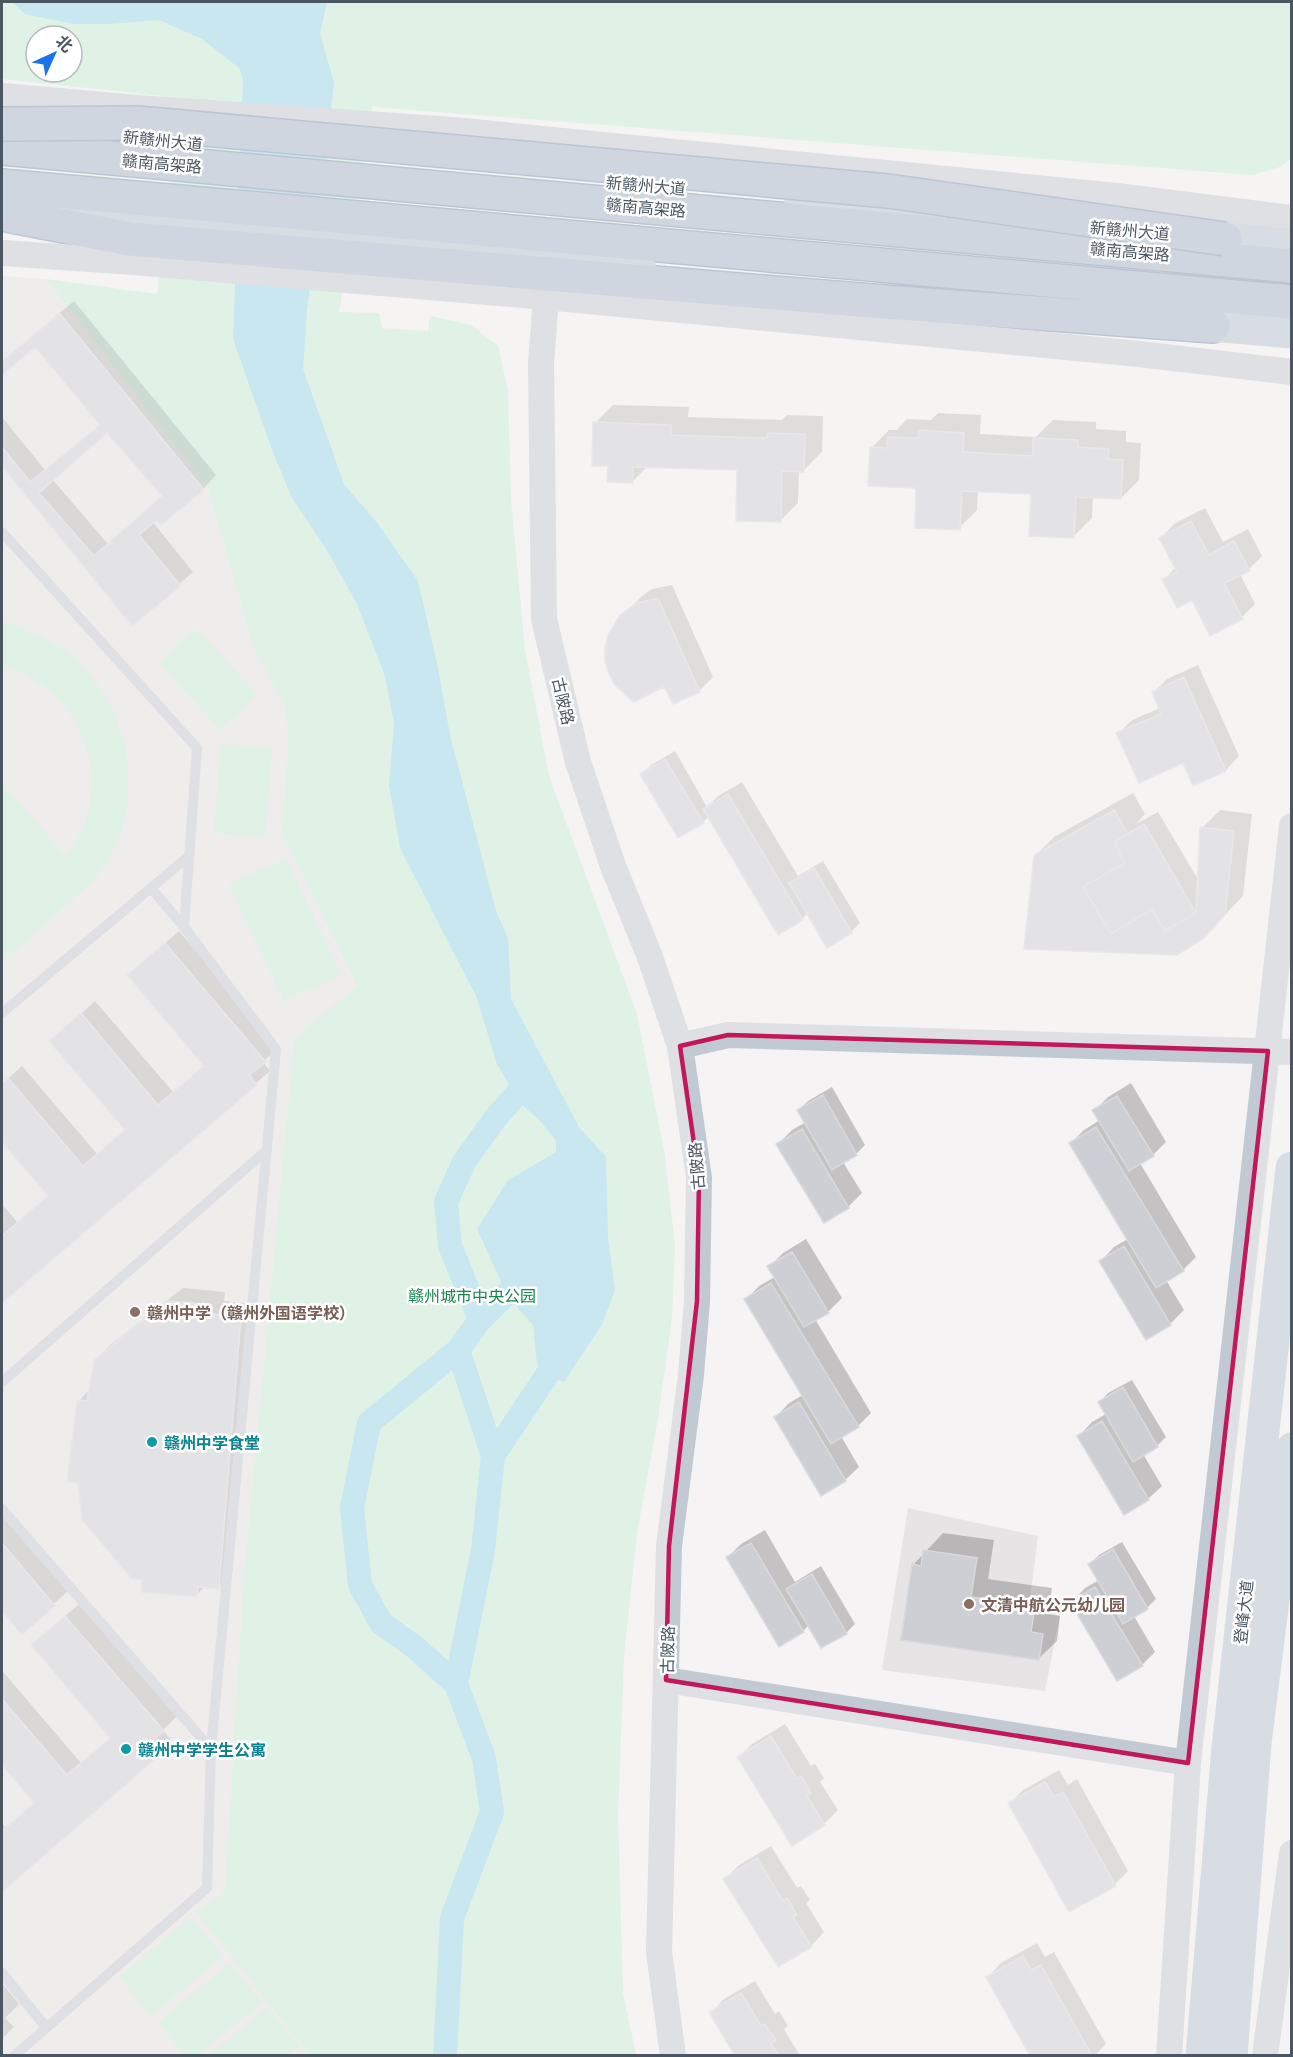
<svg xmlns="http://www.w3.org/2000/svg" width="1293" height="2057" viewBox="0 0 1293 2057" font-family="Commissioner,'Noto Sans SC',sans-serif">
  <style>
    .education { fill: #e6e4e5 }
    .green { fill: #c3f1d5; fill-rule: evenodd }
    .water { fill: #90daee }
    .shadow { fill: #0003; fill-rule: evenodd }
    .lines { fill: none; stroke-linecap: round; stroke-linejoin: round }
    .canal { stroke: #90daee; stroke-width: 24 }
    .building { fill: #cdcfd5; stroke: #d7d9de; stroke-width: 1.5; fill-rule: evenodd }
    .trunk-casing { stroke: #7690ad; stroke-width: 36 }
    .service { stroke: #c1cad2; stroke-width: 10 }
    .tertiary { stroke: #c1cad2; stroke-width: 26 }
    .primary { stroke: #b3c2d1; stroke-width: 33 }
    .trunk { stroke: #9fb4c9; stroke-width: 33 }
    .trunk-bridge-casing { stroke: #7690ad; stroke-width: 36; stroke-linecap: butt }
    .trunk-bridge { stroke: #9fb4c9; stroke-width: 33 }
    .marked { fill: none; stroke: #c2185b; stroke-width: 4.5; stroke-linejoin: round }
    .education-dot { fill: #8d6e63; stroke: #fff; stroke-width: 2 }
    .culture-dot { fill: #0f9aa8; stroke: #fff; stroke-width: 2 }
    .labels { text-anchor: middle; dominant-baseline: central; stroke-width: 5; stroke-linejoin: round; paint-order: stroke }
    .street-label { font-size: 16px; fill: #4a5661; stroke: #fff }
    .park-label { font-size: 16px; fill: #17864f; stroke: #fff }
    .education-label { font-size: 16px; font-weight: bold; fill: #785e54; stroke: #fff; text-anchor: start }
    .culture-label { font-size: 16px; font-weight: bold; fill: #0d838f; stroke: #fff; text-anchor: start }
  </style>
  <rect width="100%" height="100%" fill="#f5f3f3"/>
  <path class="education" d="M2,276L46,279L208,488L254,649L286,708L288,745L282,834L357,987L294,1040L243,1585L225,1893L197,1911L309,2055H2Z
    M908,1508L1038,1536L1030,1599L1061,1609L1045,1691L882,1670Z"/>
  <path class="green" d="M2,2H1291V159L1280,167L1252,175L372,107L339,312L379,313L382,328L428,331L430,316L471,325L498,346L508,391L511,501L525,650L549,776L637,1014L664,1150L675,1245L672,1318L658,1418L637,1533L624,1656L618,1815L623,1993L636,2055H309L196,1911L225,1892L243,1585L294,1040L357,986L282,834L288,745L286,708L254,649L208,488L46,279L157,294L181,98L2,79ZM36,36H72V72H36Z
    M2,622C23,628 42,636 60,648C130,695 150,799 103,868C90,886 73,899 57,913C39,929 20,945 2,961V782L66,857C120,784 85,692 2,664Z
    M196,629L257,694L220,729L159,663Z
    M221,744L272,748L265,837L214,833Z
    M286,858L341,975L284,1001L229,884Z
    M191,1917L223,1956L151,2016L119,1977Z
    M229,1963L262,2002L198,2055H185L158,2023Z
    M267,2007L299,2046L288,2055H209Z"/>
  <path class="water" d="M12,2H327L320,33L334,83L307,311L303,369L344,484L378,524L418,581L438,668L450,735L496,911L508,938L511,999L579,1127L606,1157L608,1237L615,1291L602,1324L564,1382L543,1374L537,1363L533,1325L508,1297L477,1229L508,1180L556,1152V1141L541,1122L518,1101L496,1062L477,998L400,848L389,786L394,724L385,676L357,604L328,552L292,498L272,450L233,339L243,80L239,68L202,39L159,20L110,24H73L25,14Z"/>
  <path class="shadow" d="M74,301L216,475L203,489L152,521L193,572L132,624L2,464V417L45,470L101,424L36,345L2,373V361ZM107,431L164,495L108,544L52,479Z
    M613,405L689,407L688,417L782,420L787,415L823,416L822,452L804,470H799L798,503L780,521L739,469L648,466L632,482L609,465L595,423Z
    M938,413L981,415L980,434L1036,437L1053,420L1096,422V429L1126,431V442L1141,443L1139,480L1121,498L1093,496L1092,518L1074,536L1033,493L978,490L977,510L959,528L918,487L871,448L889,430H897L907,419L931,420Z
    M1205,508L1223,542L1248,529L1262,556L1249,569L1240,574L1255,604L1242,617L1192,598L1164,580L1176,567L1161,538L1174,524Z
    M672,585L713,677L699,691L629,609L643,595L652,589Z
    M1198,665L1239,756L1226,770L1194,784L1184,761L1118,734L1132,720L1160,708L1154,692L1167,679Z
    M675,751L707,807L718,796L742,782L798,876L823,861L860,923L851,932L827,946L808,913L802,919L709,816L703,822L642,774L651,765Z
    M1133,793L1145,814L1136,824L1158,812L1199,881L1202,828L1220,810L1252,814L1243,896L1203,938L1036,855L1054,837Z
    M179,931L278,1047L263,1062L270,1071L2,1301V1204L17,1222L49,1195L2,1140V1084L22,1066L97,1154L126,1129L51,1041L95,1001L173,1092L205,1065L129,975Z
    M1131,1083L1166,1142L1153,1155L1140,1163L1196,1257L1183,1270L1166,1280L1184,1310L1170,1324L1146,1338L1101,1261L1114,1247L1128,1239L1071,1143L1084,1130L1100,1120L1094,1111L1108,1097Z
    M832,1087L865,1145L856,1154L843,1162L862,1193L848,1207L778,1144L792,1130L806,1122L799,1110L808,1101Z
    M806,1239L842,1298L828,1312L815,1319L871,1413L858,1426L841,1436L859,1467L845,1480L776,1417L789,1403L803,1395L746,1300L759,1286L775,1277L769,1267L783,1253Z
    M183,1288L225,1292L224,1301L254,1304L232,1574L218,1587L206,1586L196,1595L144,1579L79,1401L90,1389L95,1360L109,1346Z
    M1132,1380L1166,1437L1157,1446L1143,1454L1162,1486L1148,1499L1079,1436L1092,1422L1106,1414L1100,1402L1108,1393Z
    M2,1515L68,1591L22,1632L2,1608Z
    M765,1530L795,1582L821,1566L855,1624L846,1633L809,1625L803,1631L728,1557L741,1544Z
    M943,1533L994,1540L988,1579L1052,1588L1048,1614L1060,1616L1057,1641L1038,1659L913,1565Z
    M1122,1542L1156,1599L1147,1608L1134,1616L1155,1652L1142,1665L1072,1602L1085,1588L1099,1580L1090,1564L1099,1555Z
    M79,1604L177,1716L163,1730L172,1741L2,1889V1823L5,1828L36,1802L2,1763V1675L4,1673L81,1763L111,1737L46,1632Z
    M785,1724L811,1766L815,1764L824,1778L820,1782L838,1810L824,1824L792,1843L739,1757L752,1744Z
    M1059,1770L1068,1785L1077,1779L1128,1871L1115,1884L1010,1803L1023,1790Z
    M771,1846L797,1888L801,1886L810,1900L806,1903L824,1932L811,1946L725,1879L739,1865Z
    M1037,1943L1045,1957L1054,1952L1106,2044L1094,2056H1032L988,1977L1001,1963Z
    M755,1981L775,2014L779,2011L788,2026L784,2029L800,2056H737L711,2013L724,1999Z
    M2,1983L19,2004L5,2018L14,2027L2,2039Z"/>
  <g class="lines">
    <path class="canal" d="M480,1320L450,1246L446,1202L464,1162L497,1116L526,1084
      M493,1456L553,1366V1347
      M456,1684L483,1550L493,1456L458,1350
      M445,2056L452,1918L492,1812L484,1758L456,1684L416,1648L381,1623L360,1585L352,1508L369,1423L458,1350L480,1320L529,1272"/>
  </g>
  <path class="building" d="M60,314L204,490L161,525L157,520L139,535L181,586L132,626L2,466V447L30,482L100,425L35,347L2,375V362ZM107,433L162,496L94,556L39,493Z
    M593,422L671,425V435L767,438L768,433L805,434L804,472L782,471L781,522L736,521L737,470L633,467V483L607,482L608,466H592Z
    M919,430L964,433L963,452L1033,456V438L1078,440V447L1109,449L1108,459L1123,460L1121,499L1076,497L1074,538L1029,536L1031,494L962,491L960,530L915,528L916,488L868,486L870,447L887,448L888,437L918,438Z
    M1191,521L1209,555L1234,541L1250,571L1224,583L1243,619L1210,636L1192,600L1177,608L1162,579L1177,572L1159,538Z
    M658,598L700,692L673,704L664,687L634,702L615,685L609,674L605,661V648L608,635L620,615L637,603Z
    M1184,677L1226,771L1193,786L1183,763L1139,783L1116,733L1161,714L1152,692Z
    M665,759L704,823L678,838L640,774Z
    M728,794L803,920L778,935L703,809Z
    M1114,810L1128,834L1114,842L1125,863L1083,887L1111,934L1152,909L1165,931L1196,913L1200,827L1234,831L1225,915L1203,939L1177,955L1024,949L1034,855Z
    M1144,824L1196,913L1165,931L1152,909L1111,934L1083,887L1125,863L1114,842Z
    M814,868L852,933L827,948L789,883Z
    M165,943L266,1062L249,1075L257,1085L2,1303V1233L3,1235L48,1196L2,1142V1084L8,1078L83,1166L125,1130L49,1041L81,1013L158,1105L204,1066L127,975Z
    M823,1095L857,1155L832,1170L797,1110Z
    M1117,1096L1154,1156L1129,1171L1092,1110Z
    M1096,1127L1184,1271L1156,1288L1069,1143Z
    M802,1129L849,1208L824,1223L776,1144Z
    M1124,1246L1171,1325L1146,1340L1099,1261Z
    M792,1252L829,1313L804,1327L767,1266Z
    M771,1283L859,1427L831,1444L744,1299Z
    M168,1301L212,1305L211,1314L241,1317L219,1589L198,1587L197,1597L141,1592L142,1580L132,1579L82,1520L78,1484L67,1482L77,1400L87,1401L94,1360L156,1310L168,1311Z
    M1123,1387L1158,1447L1133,1462L1098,1402Z
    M799,1402L846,1481L821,1496L774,1417Z
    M1102,1421L1149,1500L1124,1515L1077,1436Z
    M2,1543L55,1606L22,1635L2,1611Z
    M751,1543L804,1632L779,1647L726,1557Z
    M1113,1549L1148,1609L1123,1624L1088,1564Z
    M923,1550L977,1558L971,1597L1035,1606L1031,1632L1043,1634L1039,1660L901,1640L912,1564L921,1566Z
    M812,1574L847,1634L821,1648L786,1589Z
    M1095,1587L1143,1666L1117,1681L1070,1602Z
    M65,1616L164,1731L150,1743L160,1755L2,1892V1831L34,1803L2,1765V1699L67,1775L110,1738L31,1645Z
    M771,1736L797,1779L801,1776L811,1793L807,1796L825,1825L792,1846L737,1757Z
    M1045,1782L1054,1797L1063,1792L1116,1886L1069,1912L1008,1803Z
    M757,1858L783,1901L787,1898L797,1915L793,1917L812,1947L778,1967L723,1879Z
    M1023,1956L1031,1970L1041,1965L1092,2056H1030L986,1977Z
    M741,1993L761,2026L765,2024L776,2040L771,2043L779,2056H735L709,2012Z"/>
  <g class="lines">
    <defs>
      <path id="trunk" d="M2,148L1292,266
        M2,186L1292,302
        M2,214L130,239L872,301L1213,326"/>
    </defs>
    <use href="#trunk" class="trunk-casing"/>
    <path class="service" d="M2,532L197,748L184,927L276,1049L211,1749L207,1888L14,2056
      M151,888L184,927
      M2,1013L189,856
      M2,1382L267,1150
      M2,1509L211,1749
      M2,1973L46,2027"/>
    <path class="tertiary" d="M2,96L138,108L453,130L1117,196L1292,218
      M2,253L134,262L546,297L1139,354L1292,372
      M546,297L541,364L544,619L578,762L613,866L650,957L680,1046L699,1178L697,1301L691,1375L669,1546L659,1952L673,2056
      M680,1046L728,1035L1292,1052
      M666,1680L1188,1763
      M1169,2056L1188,1763L1292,826
      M1265,2056L1292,1853"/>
    <path class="primary" d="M801,200L931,212
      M60,214L455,247L639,266
      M1198,236L1292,246
      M1186,323L1292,332
      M1202,2056L1228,1748L1292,1168
      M1231,2056L1255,1743L1292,1449"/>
    <use href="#trunk" class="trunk"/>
    <defs>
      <path id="trunk-bridge" d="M2,124L138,123L888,191L1225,239"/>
    </defs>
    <use href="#trunk-bridge" class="trunk-bridge-casing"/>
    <use href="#trunk-bridge" class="trunk-bridge"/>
  </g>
  <path d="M0 0H1293V2057H0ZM728,1035L1268,1051L1188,1763L666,1680L669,1546L697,1301L699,1178L680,1046Z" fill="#f5f3f3" fill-opacity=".55" fill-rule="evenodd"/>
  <path class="marked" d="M728,1035L1268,1051L1188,1763L666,1680L669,1546L697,1301L699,1178L680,1046Z"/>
  <g class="education-dot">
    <circle cx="135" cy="1312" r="6"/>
    <circle cx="969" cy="1604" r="6"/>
  </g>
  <g class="culture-dot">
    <circle cx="152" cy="1442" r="6"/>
    <circle cx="126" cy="1749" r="6"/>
  </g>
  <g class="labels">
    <g class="street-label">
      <text transform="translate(163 140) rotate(6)">新赣州大道</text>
      <text transform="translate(162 163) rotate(5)">赣南高架路</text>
      <text transform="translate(646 185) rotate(5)">新赣州大道</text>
      <text transform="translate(646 207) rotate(5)">赣南高架路</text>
      <text transform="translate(1130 230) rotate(5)">新赣州大道</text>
      <text transform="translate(1130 251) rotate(5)">赣南高架路</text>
      <text transform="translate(564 701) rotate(77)">古陂路</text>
      <text transform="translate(696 1166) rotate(-95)">古陂路</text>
      <text transform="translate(1243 1612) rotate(-84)">登峰大道</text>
      <text transform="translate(667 1650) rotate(-89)">古陂路</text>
    </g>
    <g class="park-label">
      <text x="472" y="1295">赣州城市中央公园</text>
    </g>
    <g class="education-label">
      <text x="147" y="1312">赣州中学（赣州外国语学校）</text>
      <text x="981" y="1604">文清中航公元幼儿园</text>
    </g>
    <g class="culture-label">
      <text x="164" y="1442">赣州中学食堂</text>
      <text x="138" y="1749">赣州中学学生公寓</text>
    </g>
  </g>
  <rect width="1293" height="2057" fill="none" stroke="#4a5661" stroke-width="6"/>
  <g transform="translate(54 54) rotate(45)"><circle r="28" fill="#ffffff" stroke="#b7bbc0" stroke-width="1.5"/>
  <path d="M0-4.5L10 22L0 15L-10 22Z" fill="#1a73e8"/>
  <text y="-9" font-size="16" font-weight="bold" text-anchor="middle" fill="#4a5661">北</text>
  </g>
</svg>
